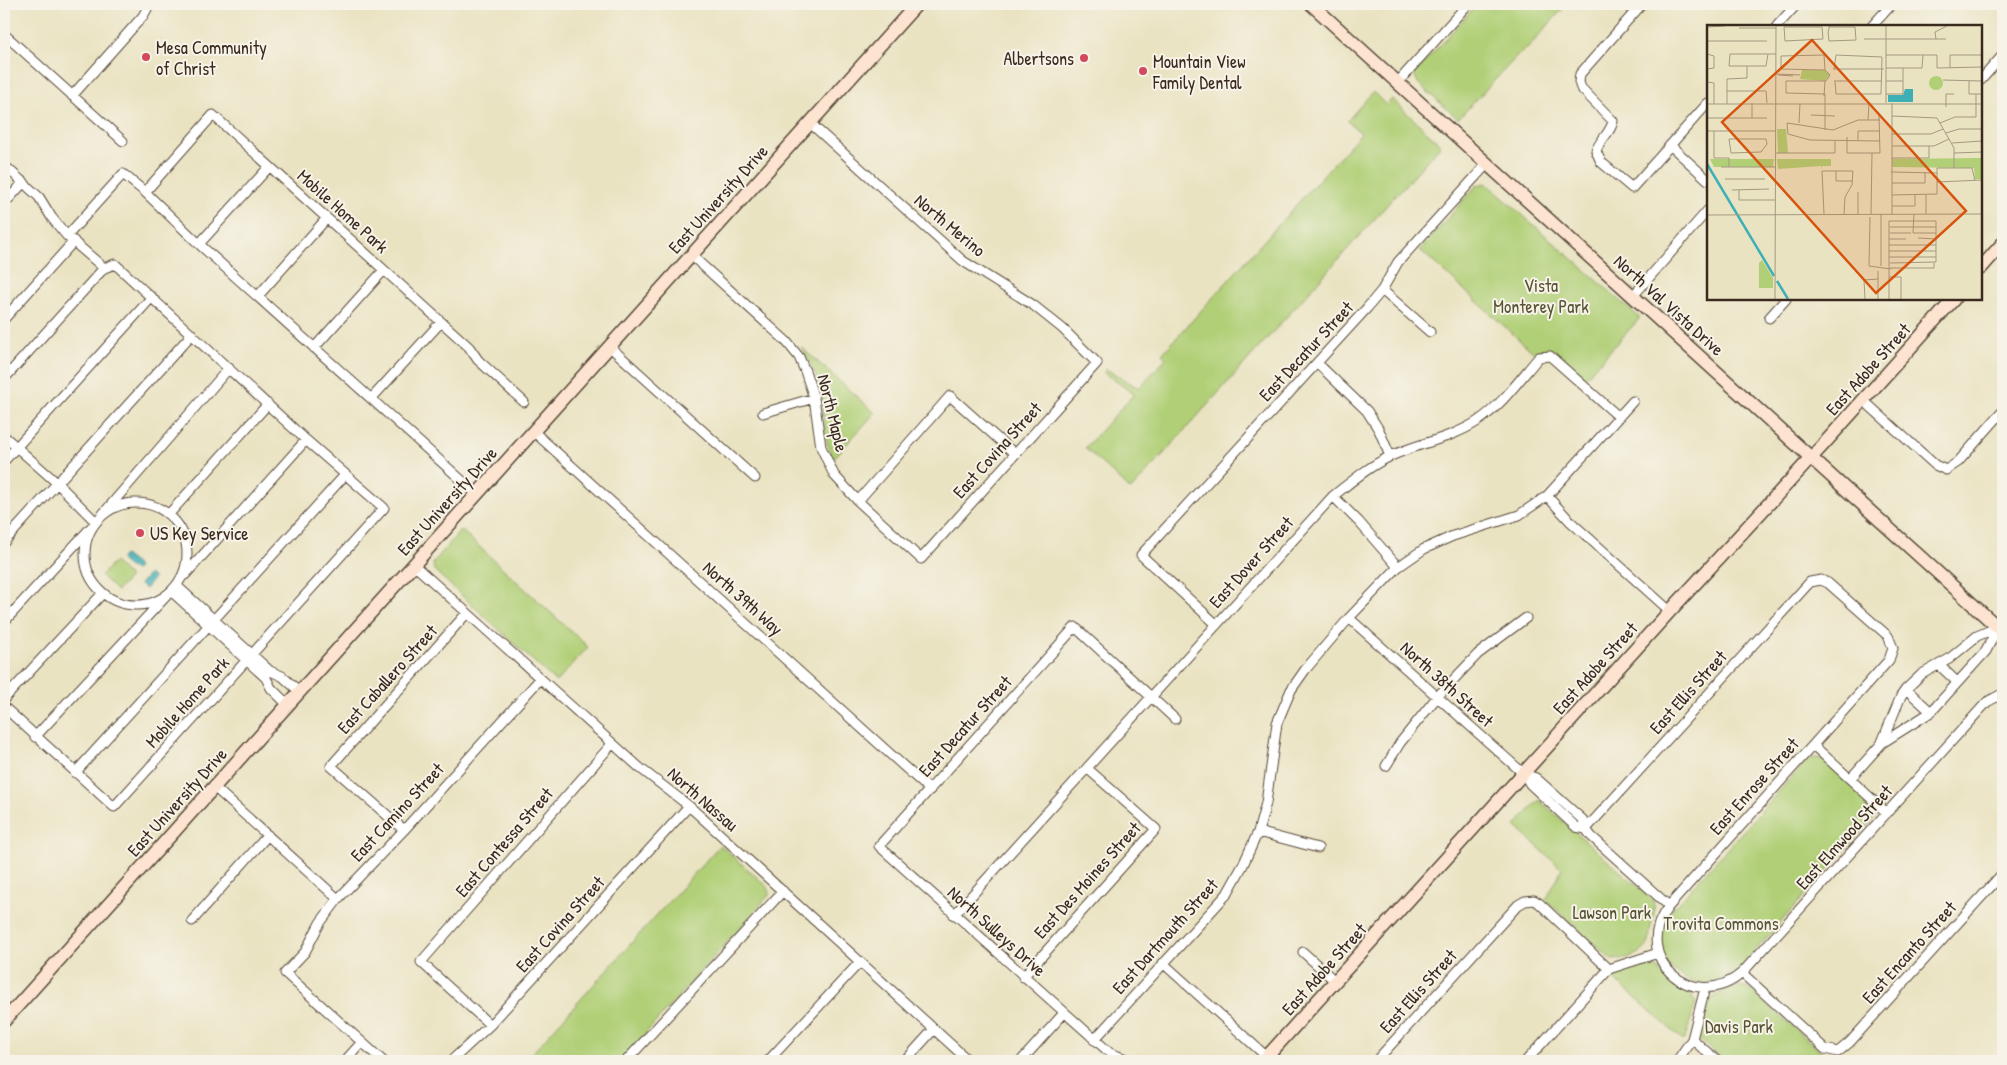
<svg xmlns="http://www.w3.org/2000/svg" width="2007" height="1065" viewBox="0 0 2007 1065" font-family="'Patrick Hand',sans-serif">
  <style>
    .green { fill: #b0cf76; stroke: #767c4a }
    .water { fill: #3eafb5; stroke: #3c6c6a }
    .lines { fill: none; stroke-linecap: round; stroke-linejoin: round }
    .street-casing { stroke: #554637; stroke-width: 11 }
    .secondary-casing { stroke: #554637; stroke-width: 15 }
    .street { stroke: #fff; stroke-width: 9 }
    .secondary { stroke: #fde4d1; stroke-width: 12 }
    .poi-dot { fill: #d1495b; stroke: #f7f3e8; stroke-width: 2 }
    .labels { text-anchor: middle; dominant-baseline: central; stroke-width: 4; stroke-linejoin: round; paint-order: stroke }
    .poi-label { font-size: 18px; fill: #3b2a1e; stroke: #f7f3e8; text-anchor: start }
    .street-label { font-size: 18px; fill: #3b2a1e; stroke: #f7f3e8 }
    .park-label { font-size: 18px; fill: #585334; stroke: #f7f3e8 }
    .inset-river { fill: none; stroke: #3eafb5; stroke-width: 2.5 }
    .inset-road { fill: none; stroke: #a49980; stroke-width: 1 }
    .view { fill: #d7540e; fill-opacity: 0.15; stroke: #d7540e; stroke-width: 2.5 }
    .inset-edge { fill: none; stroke: #3b2a1e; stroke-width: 2.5 }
  </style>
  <rect width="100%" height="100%" fill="#f7f3e8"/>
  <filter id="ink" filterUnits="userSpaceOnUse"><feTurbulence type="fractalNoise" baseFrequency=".02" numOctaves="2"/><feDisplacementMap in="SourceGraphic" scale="10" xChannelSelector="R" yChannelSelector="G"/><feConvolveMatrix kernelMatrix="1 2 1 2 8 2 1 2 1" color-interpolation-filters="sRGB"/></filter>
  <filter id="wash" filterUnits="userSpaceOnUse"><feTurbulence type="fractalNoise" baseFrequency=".0096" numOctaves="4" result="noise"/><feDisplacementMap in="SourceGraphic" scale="20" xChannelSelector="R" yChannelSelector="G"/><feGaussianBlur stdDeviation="1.12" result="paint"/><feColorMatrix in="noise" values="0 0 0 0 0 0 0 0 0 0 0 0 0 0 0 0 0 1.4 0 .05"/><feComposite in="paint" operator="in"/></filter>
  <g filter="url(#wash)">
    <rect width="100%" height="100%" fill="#eae3c2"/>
    <path class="green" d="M1477,4H1567L1526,50L1524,49L1458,119L1418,83L1414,74Z
      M1373,92L1386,105L1392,99L1441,145L1131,490L1085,448L1134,394L1104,373L1106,369L1139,388L1166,358L1162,354L1361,133L1347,121Z
      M1486,183L1640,318L1585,378L1552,349L1539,350L1534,353L1420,250L1477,185Z
      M801,347L875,413L834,458C821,438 825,412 820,390C817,374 809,360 801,347Z
      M461,530L588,647L556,682L434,570L433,563Z
      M114,562L130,577L117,591L101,576Z
      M1809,758H1821L1873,804L1874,818L1738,970C1729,976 1721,983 1710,984C1686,986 1660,966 1661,941C1661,930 1665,921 1670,912Z
      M1539,800L1653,900C1656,913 1653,914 1651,926C1649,931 1650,937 1649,942C1644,956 1625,959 1612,960L1546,900L1562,869L1515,826Z
      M720,845L768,887L770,894L621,1061H525Z
      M1643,962L1655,966L1671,984L1689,993L1696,1003L1684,1041L1612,977Z
      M1737,986L1747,987L1827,1057L1825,1061H1724L1699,1039L1709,1002L1718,994Z"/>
    <path class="water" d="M124,555L136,564L138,568L135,570C129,569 123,564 121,558Z
      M149,574L154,578L145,589L140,584Z"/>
  </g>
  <g filter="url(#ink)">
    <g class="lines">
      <defs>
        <path id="street" d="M1642,4L1580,74L1579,82L1581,88L1613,121C1611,133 1600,139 1596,151L1601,162L1632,188L1708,103
          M1777,26L1797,4
          M1872,26L1892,4
          M4,34L123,141
          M1981,80L2003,55
          M1398,82L1468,4
          M72,96L143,16L148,7L147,4
          M1670,145L1708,180
          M4,165L39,197L52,218L67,236L104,268L115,264L306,440L384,508L114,807L4,707
          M145,192L199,244L477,494
          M4,204L24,182
          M67,236L123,174L145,192L213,115L469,347L478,360L524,402
          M199,244L269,167
          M691,255L786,341L799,357L805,371L814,398L821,447L834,475L858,501L921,559L1097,363L1063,329L1033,305L963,261L810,123
          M1382,290L1430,332
          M258,296L327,218
          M1633,296L1708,210
          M1769,318L1786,299
          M4,319L74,241
          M609,346L755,478
          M314,348L384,270
          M1317,363L1367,411L1379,430L1390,456
          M4,379L104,268
          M371,399L441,322
          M1863,400L1935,465L1946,470L1958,462L2003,411
          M763,413L814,398
          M533,431L930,790
          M4,436L57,483L96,522
          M4,461L152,297
          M1333,496L1359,522L1398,567
          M1547,496L1571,522L1670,611
          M858,501L950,396L1015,454
          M85 554a51 51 0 1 1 102 0a51 51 0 1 1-102 0Z
          M169,514L268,404
          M4,542L192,334
          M414,565L640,768L689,806L969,1061
          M185,575L306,440
          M177,586L270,671L282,676L300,692
          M1349,618L1524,774L1530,784L1576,827L1586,829
          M4,622L96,522L229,368
          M1216,624L1141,555L1367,308L1382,290L1398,262L1487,164
          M1939,665L1957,682
          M1906,689L1931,712
          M4,699L103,593
          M35,737L171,591L266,678L271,688L288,705
          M1882,742L1901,696L1906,689L1922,674L1949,659L1977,636L1998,627
          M1813,745L1887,813
          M1386,766L1400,743L1437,697L1478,654L1526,618
          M75,773L345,475
          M1524,774L1536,778L1583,820L1586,829L1591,836L1669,906
          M1850,779L1882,743L1931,712L1986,651L1998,627
          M214,787L338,899
          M1586,829L1810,582L1821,580L1828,583L1888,636L1893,648L1889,660L1669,906C1628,957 1694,1015 1742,973L1987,702L2000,695L2003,696
          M404,830L331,766L467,613
          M1258,832L1318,848
          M954,915L1333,496C1351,482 1368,467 1389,457C1418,443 1451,439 1478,421C1502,405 1520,379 1539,357L1550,356L1619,417
          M192,921L268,835
          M1303,952L1336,982
          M1163,963L1267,1057
          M1742,973L1825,1049L1838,1052L1850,1042L2003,873
          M1023,977L1156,829L1088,769
          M490,1025L421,962L612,744
          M1692,1039L1717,1061
          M1094,1040L1227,894L1243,865L1258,832L1266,803L1277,723L1291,690L1305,670L1349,618L1398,567L1424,549L1453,536L1519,515L1547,496L1633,401
          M345,1061L362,1042
          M383,1061L285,973L305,952L320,923L338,899L404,830L540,679
          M451,1061L490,1025L689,806
          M626,1061L783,891
          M768,1061L859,963
          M905,1061L934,1029
          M1021,1061L1064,1013
          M1131,1061L1110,1053L879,846L1075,627L1175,719
          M1376,1061L1518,905L1525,901L1534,900L1539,903L1609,969
          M1526,1061L1609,969L1658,953
          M1677,1061L1692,1039L1705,988
          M2001,1061L2003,1058"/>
        <path id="secondary" d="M1311,4L2003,632
          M1981,268L2003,243
          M4,1021L917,4
          M1263,1061L1670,611L1822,446L1954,299"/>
      </defs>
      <use href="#street" class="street-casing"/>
      <use href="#secondary" class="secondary-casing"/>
      <use href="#street" class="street"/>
      <use href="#secondary" class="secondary"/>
    </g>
  </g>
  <g class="poi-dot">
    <circle cx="146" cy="57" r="5"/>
    <circle cx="1084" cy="58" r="5"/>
    <circle cx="1143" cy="71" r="5"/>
    <circle cx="140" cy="533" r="5"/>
  </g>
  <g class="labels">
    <g class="poi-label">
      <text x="156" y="47">Mesa Community<tspan x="156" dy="21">of Christ</tspan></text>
      <text x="1074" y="58" text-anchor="end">Albertsons</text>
      <text x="1153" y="61">Mountain View<tspan x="1153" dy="21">Family Dental</tspan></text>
      <text x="150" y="533">US Key Service</text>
    </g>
    <g class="street-label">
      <text transform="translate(718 199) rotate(-48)">East University Drive</text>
      <text transform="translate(343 211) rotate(42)">Mobile Home Park</text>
      <text transform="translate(950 225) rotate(40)">North Merino</text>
      <text transform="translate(1669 305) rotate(42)">North Val Vista Drive</text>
      <text transform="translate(1306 351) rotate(-47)">East Decatur Street</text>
      <text transform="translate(1868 369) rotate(-48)">East Adobe Street</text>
      <text transform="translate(833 413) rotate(76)">North Maple</text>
      <text transform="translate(997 450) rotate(-48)">East Covina Street</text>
      <text transform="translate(447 501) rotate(-48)">East University Drive</text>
      <text transform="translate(1251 562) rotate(-48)">East Dover Street</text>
      <text transform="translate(743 598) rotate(42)">North 39th Way</text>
      <text transform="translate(1595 668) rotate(-48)">East Adobe Street</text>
      <text transform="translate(387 679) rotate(-48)">East Caballero Street</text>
      <text transform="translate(1447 684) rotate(42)">North 38th Street</text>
      <text transform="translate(1688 692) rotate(-48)">East Ellis Street</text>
      <text transform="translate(187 702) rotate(-48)">Mobile Home Park</text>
      <text transform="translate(965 726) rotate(-48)">East Decatur Street</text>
      <text transform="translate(1754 786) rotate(-48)">East Enrose Street</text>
      <text transform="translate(703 799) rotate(41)">North Nassau</text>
      <text transform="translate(177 802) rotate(-48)">East University Drive</text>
      <text transform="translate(397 812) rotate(-47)">East Camino Street</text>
      <text transform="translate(1844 837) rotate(-48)">East Elmwood Street</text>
      <text transform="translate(504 842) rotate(-49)">East Contessa Street</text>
      <text transform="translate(1087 880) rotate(-48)">East Des Moines Street</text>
      <text transform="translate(560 924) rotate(-48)">East Covina Street</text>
      <text transform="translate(997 931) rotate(42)">North Sulleys Drive</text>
      <text transform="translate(1165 936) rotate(-48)">East Dartmouth Street</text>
      <text transform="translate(1909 952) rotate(-48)">East Encanto Street</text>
      <text transform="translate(1324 969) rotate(-48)">East Adobe Street</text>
      <text transform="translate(1418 991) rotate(-48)">East Ellis Street</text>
    </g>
    <g class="park-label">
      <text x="1541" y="285">Vista<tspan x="1541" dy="21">Monterey Park</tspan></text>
      <text x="1612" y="912">Lawson Park</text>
      <text x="1721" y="923">Trovita Commons</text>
      <text x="1739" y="1026">Davis Park</text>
    </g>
  </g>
  <g transform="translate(1707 25)">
    <rect width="275" height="275" fill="#eae3c2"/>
    <path d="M118,45L123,49L118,56L93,54L95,45ZM222 58a7 7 0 1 1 14 0a7 7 0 1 1-14 0ZM70,104H79L81,128H71ZM275,133L274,154H268L267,143L185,142V134ZM3,134H67L66,142H7ZM70,134H124V141H115V145L114,141L71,144ZM55,235L66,253V263H52V238Z" fill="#b0cf76"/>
    <path d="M198,64H206V77H181V70H196Z" fill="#3eafb5"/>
    <path class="inset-river" d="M0,139L67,251M70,256L81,274"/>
    <path class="inset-road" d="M0,2L18,1M77,2H115L116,14L78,16ZM122,2H148L149,15L122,16L121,7L122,4V1M32,3H69M157,14H239M229,14L228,7L240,1M0,16H60M0,29L7,31V43L0,44M61,29L59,41H22L23,29H69M179,30H230V43L275,42M179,43H215L216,30M243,43V30H275M126,44H177M127,44L129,30L175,32L174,69H129L128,56M69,49L93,50M71,50L86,51M236,55L275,56M127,56H175M179,56H196M262,56V69H275M0,57L7,58V79M20,66H59L60,78M118,69L79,68V56H119L123,50L118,45L74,44V31L117,30L118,45M118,69V105M179,69H196V43M117,71L118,56M179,78V1M185,78V189M0,79H275M20,79V54L40,53V41M239,82V69H247M104,90L128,91M185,91L230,93L247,123V143M0,93H60M45,93V78M161,95L162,79M80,98L81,109L103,115L173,116M80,98L126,105L151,95H173M92,98L93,79M233,98L248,92H269V69M0,106H69M7,106V133H22V142M239,108L252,104H275M185,109H224L236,104M140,112V128H173L172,90M22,114H59L60,119L54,127L24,128ZM151,116V106H173M245,118L275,116M185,121H227L242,114M69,128H128V116M247,128L275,127M184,133H222V121M14,142H68M129,146V156H145M184,147L230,148M18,154H58M230,157L275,155M185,158H218V147M25,165L62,164M32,165V175H68M185,170L230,169V143H265L268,156M185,181H208V170M117,189L115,146H146L145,160L138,172L137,189M151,189V167M164,189L165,128M207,189L206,208H229M219,189V170M0,190L275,189M163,192L162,241L184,244M183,202H229M183,208H204M211,213L229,214M182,214H199M182,220H229M182,226H229M182,232H229M174,241V189M183,243H227V238M182,252H194V274M68,274L69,1M158,274L157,255L171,254M171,274V246M182,274V196H229V237L183,238"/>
    <path class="view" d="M105,15L259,186L169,268L15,97Z"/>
    <rect width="275" height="275" class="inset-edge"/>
  </g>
  <rect width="2007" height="1065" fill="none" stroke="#f7f3e8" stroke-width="20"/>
</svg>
